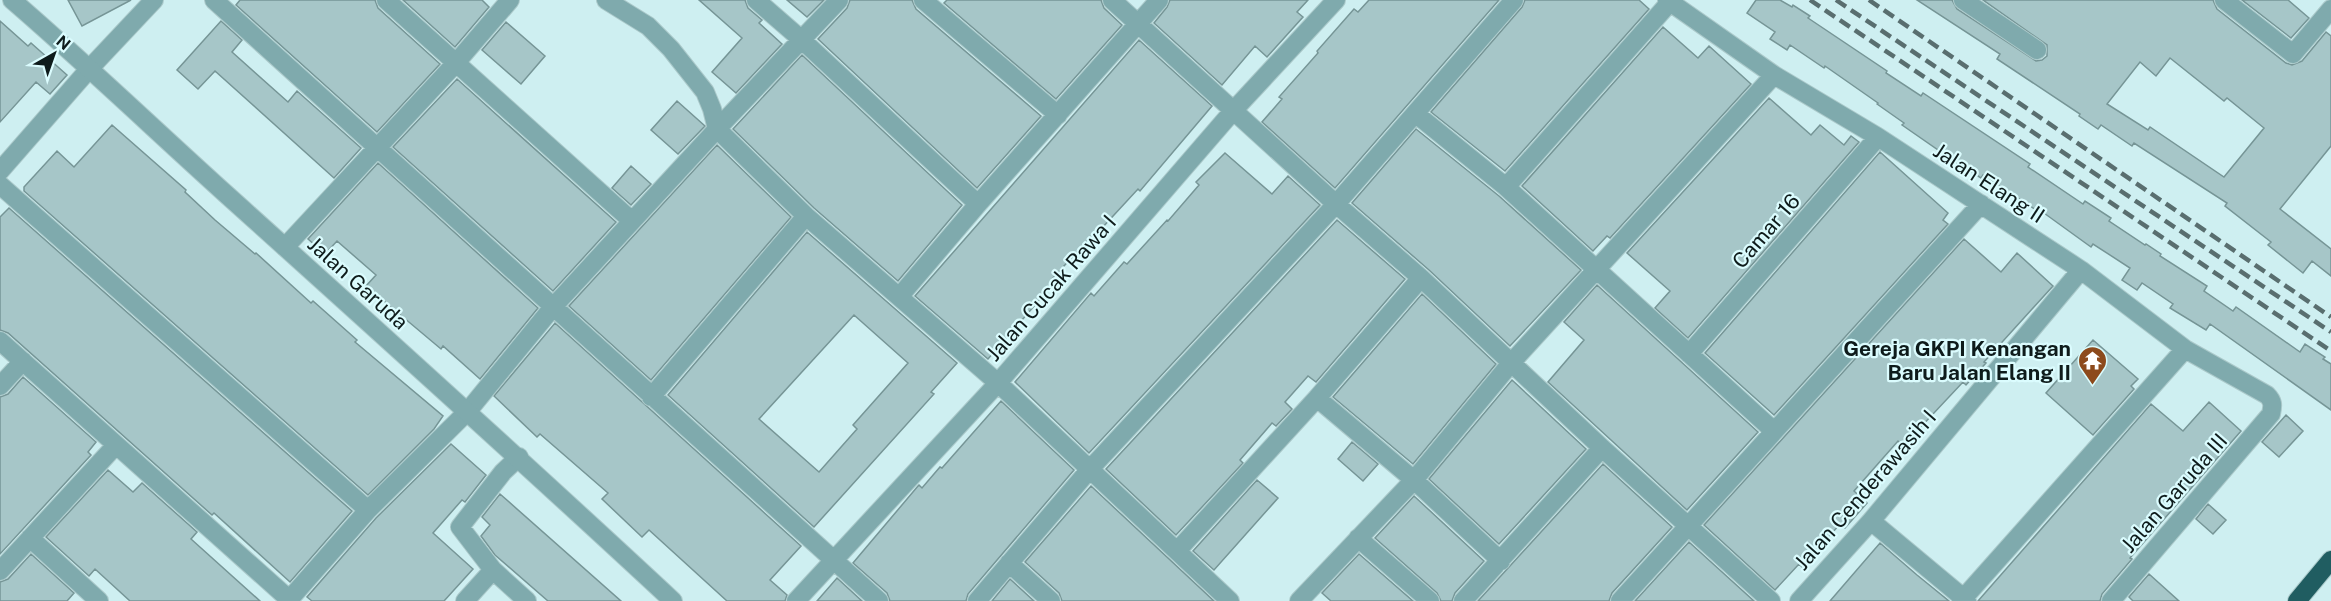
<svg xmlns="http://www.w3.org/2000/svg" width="2331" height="601" viewBox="0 0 2331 601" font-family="'Public Sans',sans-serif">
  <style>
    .building { fill: #a6c6c8; stroke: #769596; stroke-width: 1.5; fill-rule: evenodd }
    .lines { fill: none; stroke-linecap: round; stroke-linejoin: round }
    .minor-casing { stroke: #abc9ca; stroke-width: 20 }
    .tertiary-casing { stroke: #abc9ca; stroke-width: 20 }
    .motorway-casing { stroke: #abc9ca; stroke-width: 20 }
    .minor { stroke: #7faaad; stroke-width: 18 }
    .tertiary { stroke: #7faaad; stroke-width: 18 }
    .motorway { stroke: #205d61; stroke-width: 18 }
    .rail { stroke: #596e6f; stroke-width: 4.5; stroke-dasharray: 12 6; stroke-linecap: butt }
    .labels { text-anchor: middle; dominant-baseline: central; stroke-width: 4.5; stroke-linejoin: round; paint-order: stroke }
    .street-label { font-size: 21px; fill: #0e1b1b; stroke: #dbfcfe }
    .poi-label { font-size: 21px; font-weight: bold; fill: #0e1b1b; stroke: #dbfcfe; text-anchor: end }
  </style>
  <rect width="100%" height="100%" fill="#ceeff1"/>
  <path class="building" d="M68,0H131L82,26Z
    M240,0H375L378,8L440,64L377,132L236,5Z
    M403,0H482L489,7L455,47Z
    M699,0H745L748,8L762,20L759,23L782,44L736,93L712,72L742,38Z
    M787,0H824L807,17Z
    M850,0H912L916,9L1041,116L977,188L818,39L847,8Z
    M947,0H1101L1104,8L1122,25L1056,99L944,3Z
    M1170,0H1308L1297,12L1303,17L1267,57L1255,46L1222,85L1154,23L1167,7Z
    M1369,0H1499L1335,188L1262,122L1282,99L1279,97L1318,53L1317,51L1354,9L1358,12Z
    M1525,0H1639L1649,9L1505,171L1431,112L1522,7Z
    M1756,0H1780L1792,7L1793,5L1810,16L1808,18L1887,71L1886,73L1921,96L1923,93L2030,164L2028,167L2083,204L2085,201L2111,218L2109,221L2145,245L2146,244L2161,254L2160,256L2207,286L2204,291L2233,311L2236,307L2300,352L2305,344L2325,357L2323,359L2331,364V410L2210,324L2206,330L2170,308L2173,304L2142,283L2137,290L2122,280L2130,268L2093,244L2091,247L2037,208L2036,210L1983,175L1981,178L1957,163L1902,125L1904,123L1877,104L1878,103L1825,66L1824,68L1790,45L1787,50L1770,39L1775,32L1747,13Z
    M1917,0H1952L1957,9L2036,61L2042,60L2047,56V45L1983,0H2213L2217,9L2286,63L2292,65L2302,61L2326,32L2331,36V146L2280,209L2331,249V276L2312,261L2303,273L2268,245L2271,242L2225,206L2227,203L2134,143L2132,146L2101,125L2098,129L2079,116L2080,114L1997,59L2000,54ZM2170,58L2224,101L2227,98L2264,128L2224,177L2150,127L2148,130L2107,104L2140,62L2156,76Z
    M2242,0H2288L2309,18L2291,38Z
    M0,21L28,46L31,43L67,75L50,94L36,82L0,122Z
    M221,21L242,40L232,52L288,102L297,91L361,148L334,178L215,71L198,89L177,70Z
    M506,22L545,56L521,84L482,50Z
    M1663,27L1698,58L1709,46L1751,84L1610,238L1607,236L1593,251L1522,186Z
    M1139,40L1212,106L1140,191L1138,189L1101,229L1099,228L1052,279L1055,282L988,359L915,296Z
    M802,55L962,205L898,281L814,208L733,129Z
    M457,79L616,222L553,291L393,147Z
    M1769,98L1811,135L1820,125L1844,145L1851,136L1859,142L1688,338L1655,308L1670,291L1627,253Z
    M677,101L705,126L678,154L651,130Z
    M112,125L186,190L185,192L215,220L255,254L256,253L311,303L313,301L357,340L355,342L443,416L434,429L368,495L24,191V187L57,151L74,167Z
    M1416,129L1499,196L1581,270L1510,346L1429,270L1352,203Z
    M717,145L791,217L651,380L569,306Z
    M1880,152L1948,213L1943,220L1948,224L1774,415L1705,353Z
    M1225,153L1272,194L1288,176L1320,205L1089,453L1015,382L1091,293L1094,296L1124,262L1127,264L1167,220L1168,221L1199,185L1196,182Z
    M378,163L538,308L480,379L443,346L441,349L366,286L376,275L337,241L325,254L308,239Z
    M631,166L651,184L631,205L612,188Z
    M9,208L352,511L290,582L214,513L212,515L8,333L0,330V217Z
    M1337,220L1405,279L1316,382L1308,376L1285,402L1292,409L1276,426L1272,423L1240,460L1243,463L1176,535L1106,469Z
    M807,232L957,363L931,392L934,394L814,527L668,395ZM854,315L908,363L853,425L857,429L819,472L759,419Z
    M1964,239L2001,272L2017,253L2053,286L1984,362L1986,363L1966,385L1963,382L1903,446L1898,441L1854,491L1867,503L1845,528L1840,524L1802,567L1799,564L1775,590L1704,525Z
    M1597,285L1758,432L1687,510L1548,382L1584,340L1564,322Z
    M1422,294L1496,364L1413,464L1333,397Z
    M555,323L801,546L770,580L787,595L785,601H727L649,530L642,537L602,499L608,493L540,434L537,437L494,396Z
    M2093,340L2138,379L2131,386L2134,389L2093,435L2046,393Z
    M23,377L96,442L88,452L91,455L0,554V397L8,394Z
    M1512,380L1586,449L1499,544L1429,479Z
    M1001,401L1074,470L968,594L966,601H890L887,593L853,563L918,486L919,485L922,488L940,467L942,468Z
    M2209,402L2241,431L2130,558L2132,559L2102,594L2100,601H1978L2151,404L2183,431Z
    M2286,415L2303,431L2279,457L2262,442Z
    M1352,442L1378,464L1363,481L1338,459Z
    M451,444L486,475L465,502L462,500L433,533L473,569L444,601H312L307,597L376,518Z
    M1603,464L1672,527L1612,593L1609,601H1478Z
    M108,470L133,492L142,483L197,532L191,539L260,601H130L95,569L89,576L46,537Z
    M1257,480L1278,498L1214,570L1193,551Z
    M1091,486L1214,601H1062L1059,593L1025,562Z
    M500,494L621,601H548L495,555L481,536L490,525L482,517Z
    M1414,496L1484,561L1455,593L1452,601H1441L1437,593L1375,538Z
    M2208,504L2226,520L2213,534L2196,519Z
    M1689,542L1754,601H1635Z
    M1880,543L1917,575L1949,601H1830Z
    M31,554L74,593L67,601H0V582L8,579Z
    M1359,554L1413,601H1331L1322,593Z
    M2149,574L2179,601H2133L2129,597Z
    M837,578L862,601H817Z
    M1010,579L1034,601H992Z"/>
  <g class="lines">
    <defs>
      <path id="minor" d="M214,0L879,601
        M386,0L632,221
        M606,0L648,26L671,49L705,92L712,109L717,129L806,216L998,383L1230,601
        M756,0L802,40L978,204
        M923,0L1058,115
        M1112,0L1336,204L1421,278L1602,448L1771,601
        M1667,0L1774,75L1878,137L2081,270L2185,349L2267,395C2273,401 2273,405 2271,414L2111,601
        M1963,0L2037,50
        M2224,0L2293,54L2331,9
        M1670,2L1506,187L1774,431
        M1416,114L1506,187
        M0,171L90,68L154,0
        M0,185L368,510
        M285,247L455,64L510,0
        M899,297L978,204L1159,0
        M0,341L291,601
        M1689,354L1878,137
        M0,386L23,361
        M651,397L806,216
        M1317,398L1414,480L1501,561
        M519,457L503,472L460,527L493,570L527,601
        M1871,521L1967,601
        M30,538L99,601
        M1358,538L1430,601
        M1177,551L1317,398L1421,278
        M1009,563L1051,601
        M0,571L116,445
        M288,601L368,510L468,411L553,307L717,129L839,0
        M465,601L493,570
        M796,601L998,383L1233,111L1336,0
        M977,601L1090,469L1336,204L1514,0
        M1299,601L1414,480L1511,363L1774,75
        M1463,601L1602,448
        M1620,601L1981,204
        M1799,601L1871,521L2081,270
        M1961,601L2185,349"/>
      <path id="tertiary" d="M12,0C85,63 155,130 227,195C377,330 526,464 673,601"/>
      <path id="motorway" d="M2297,601L2331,560"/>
    </defs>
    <use href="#minor" class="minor-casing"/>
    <use href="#tertiary" class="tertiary-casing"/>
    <use href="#motorway" class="motorway-casing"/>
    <use href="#minor" class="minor"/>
    <use href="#tertiary" class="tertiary"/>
    <use href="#motorway" class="motorway"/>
    <path class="rail" d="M1810,0L2331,351
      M1836,0L2331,332
      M1869,0L2331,317"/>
  </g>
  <defs>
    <symbol id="temple-pin" viewBox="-11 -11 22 30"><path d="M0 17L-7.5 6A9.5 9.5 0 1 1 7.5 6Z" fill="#8d4a1c" stroke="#dbfcfe"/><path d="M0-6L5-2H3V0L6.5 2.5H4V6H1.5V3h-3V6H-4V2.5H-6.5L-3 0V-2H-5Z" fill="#fff"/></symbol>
  </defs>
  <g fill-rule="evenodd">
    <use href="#temple-pin" x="2076" y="344" width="33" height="45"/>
  </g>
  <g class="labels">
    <g class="street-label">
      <text transform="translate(1989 183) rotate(33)">Jalan Elang II</text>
      <text transform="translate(1766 231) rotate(-49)">Camar 16</text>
      <text transform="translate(358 283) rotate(42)">Jalan Garuda</text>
      <text transform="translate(1051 288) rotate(-49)">Jalan Cucak Rawa I</text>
      <text transform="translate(1865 490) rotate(-49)">Jalan Cenderawasih I</text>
      <text transform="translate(2174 493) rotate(-49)">Jalan Garuda III</text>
    </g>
    <g class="poi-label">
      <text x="2071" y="348">Gereja GKPI Kenangan<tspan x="2071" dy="24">Baru Jalan Elang II</tspan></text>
    </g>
  </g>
  <g transform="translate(54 54) rotate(40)" stroke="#dbfcfe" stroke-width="4.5" paint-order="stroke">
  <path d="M0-4.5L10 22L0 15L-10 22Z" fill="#0e1b1b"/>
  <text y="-9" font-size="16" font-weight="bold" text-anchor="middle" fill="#0e1b1b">N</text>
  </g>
</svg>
